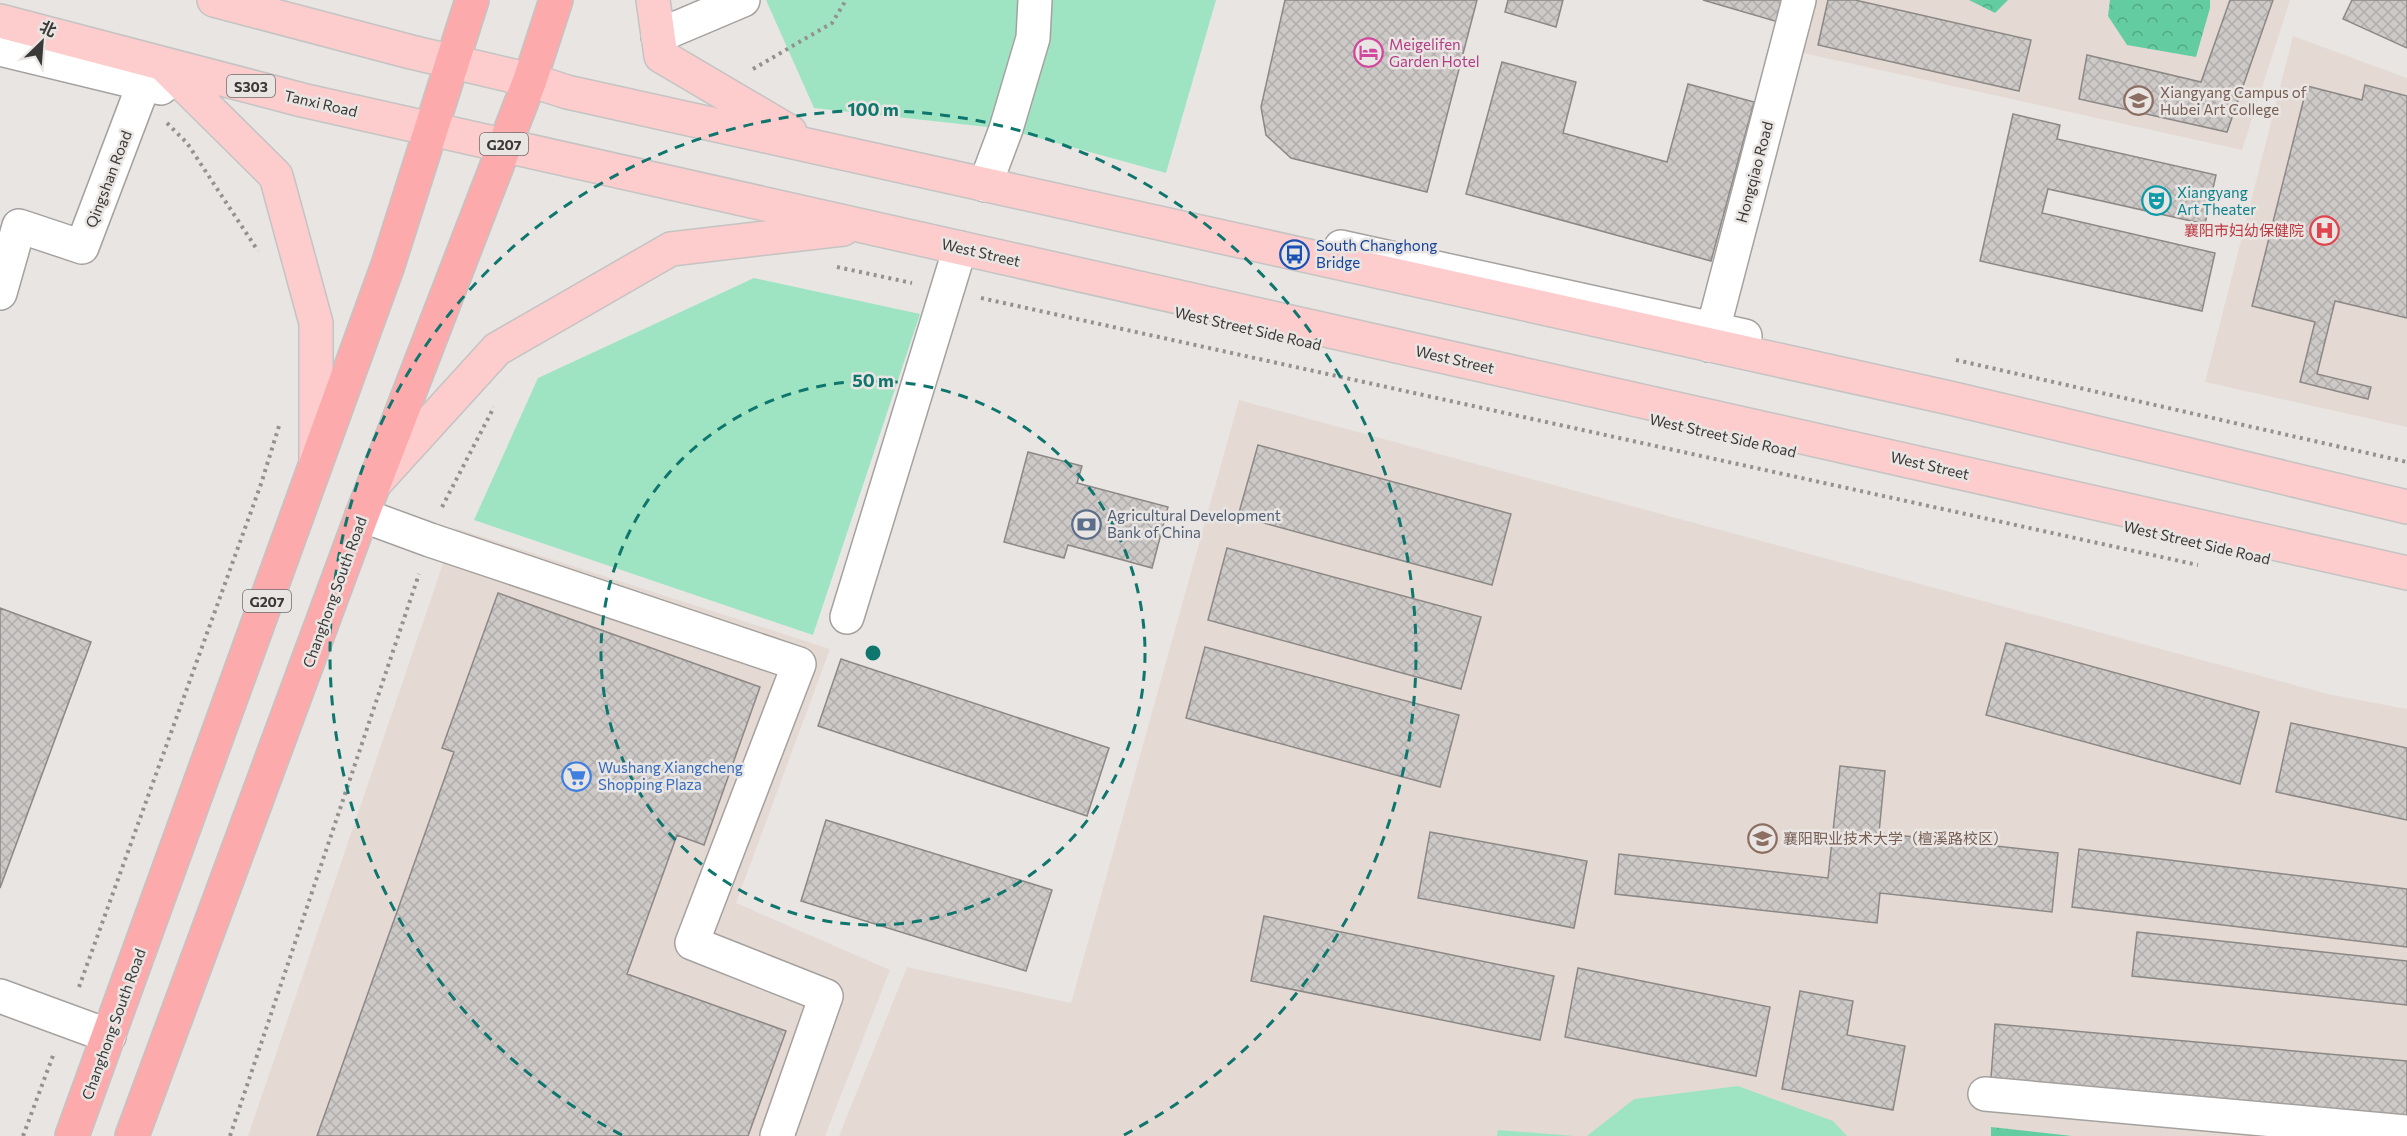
<svg xmlns="http://www.w3.org/2000/svg" width="2407" height="1136" viewBox="0 0 2407 1136" font-family="Commissioner,'Noto Sans SC',sans-serif">
  <style>
    .built { fill: #e5dad3 }
    .forest { fill: url(#forest-crowns) }
    .park { fill: #9ee4c3 }
    .building { fill: url(#building-cross-hatch); stroke: #8c8886; stroke-width: 1.5 }
    .lines { fill: none; stroke-linecap: round; stroke-linejoin: round }
    .minor-casing { stroke: #a4a19f; stroke-width: 36 }
    .major-casing { stroke: #c4c4c3; stroke-width: 36 }
    .highway-casing { stroke: #c4c4c3; stroke-width: 36 }
    .path { stroke: #94918f; stroke-width: 4; stroke-dasharray: 3 4.5; stroke-linecap: butt }
    .minor { stroke: #fff; stroke-width: 33 }
    .major { stroke: #fdcccd; stroke-width: 33 }
    .highway { stroke: #fcaaac; stroke-width: 33 }
    .ring { fill: none; stroke: #0f766e; stroke-width: 3; stroke-dasharray: 10 8 }
    .labels { text-anchor: middle; dominant-baseline: central; stroke-width: 5; stroke-linejoin: round; paint-order: stroke }
    .shield { fill: #e9e5e3; stroke: #6f6d6b; stroke-width: 1.5 }
    .shield-label { font-size: 14px; font-weight: bold; fill: #3b3938 }
    .hotel-label { font-size: 15px; fill: #b23c85; stroke: #e9e5e3; text-anchor: start }
    .education-label { font-size: 15px; fill: #785e54; stroke: #e9e5e3; text-anchor: start }
    .street-label { font-size: 15px; fill: #3b3938; stroke: #e9e5e3 }
    .culture-label { font-size: 15px; fill: #0d838f; stroke: #e9e5e3; text-anchor: start }
    .health-label { font-size: 15px; fill: #be3a42; stroke: #e9e5e3; text-anchor: end }
    .transit-label { font-size: 15px; fill: #164399; stroke: #e9e5e3; text-anchor: start }
    .service-label { font-size: 15px; fill: #4e5e75; stroke: #e9e5e3; text-anchor: start }
    .shop-label { font-size: 15px; fill: #366cbe; stroke: #e9e5e3; text-anchor: start }
    .centre { fill: #0f766e; stroke: #e9e5e3; stroke-width: 3 }
    .ring-label { font-size: 18px; text-anchor: middle; font-weight: bold; fill: #0f766e; stroke: #e9e5e3; stroke-width: 5; stroke-linejoin: round; paint-order: stroke }
  </style>
  <defs>
    <pattern id="forest-crowns" width="20" height="18" patternUnits="userSpaceOnUse" patternTransform="scale(1.5)"><rect width="20" height="18" fill="#63cda1"/><path d="M2 6a3 3 0 1 1 6 0M12 15a3 3 0 1 1 6 0" fill="none" stroke="#53a784"/></pattern>
    <pattern id="building-cross-hatch" width="8" height="8" patternUnits="userSpaceOnUse" patternTransform="scale(1.5)"><rect width="8" height="8" fill="#cdc9c7"/><path d="M0 0l8 8M0 8l8-8" fill="none" stroke="#b1adac"/></pattern>
  </defs>
  <rect width="100%" height="100%" fill="#e9e5e3"/>
  <path class="built" d="M1811,0H2290L2242,150L1798,52Z
    M2293,36L2407,78V427L2205,382Z
    M1239,400L2328,694L2407,709V1136H839L907,967L1071,1003Z
    M455,528L830,649L736,903L890,970L825,1136H248Z"/>
  <path class="forest" d="M1969,0H2008L1995,13Z
    M2110,0H2210V8L2196,57L2127,45L2108,16Z
    M1991,1127L2072,1136H1991Z"/>
  <path class="park" d="M766,0H1216L1166,173L1006,129L814,108Z
    M754,278L920,314L813,635L474,520L538,378Z
    M1738,1086L1833,1121L1847,1136H1587L1634,1099Z
    M1498,1130L1576,1136H1497Z"/>
  <path class="building" d="M1285,0H1477L1427,192L1291,158L1266,135L1261,107Z
    M1508,0H1563L1556,27L1505,12Z
    M1703,0H1789L1782,23Z
    M1828,0H1855L2031,40L2019,91L1818,45Z
    M2230,0H2273L2227,132L2079,99L2087,55L2201,82Z
    M2352,0H2407V48L2343,19Z
    M1502,62L1576,82L1563,133L1667,162L1688,84L1754,102L1711,261L1466,194Z
    M2365,85L2407,96V318L2335,301L2317,374L2371,387L2368,399L2300,382L2315,322L2252,306L2307,86L2362,100Z
    M2013,114L2060,125L2057,139L2216,175L2205,224L2048,189L2042,213L2215,253L2202,311L1980,261Z
    M1258,445L1511,514L1492,585L1238,516Z
    M1028,452L1082,466L1077,483L1168,507L1152,568L1068,545L1064,558L1004,542Z
    M1227,548L1481,617L1461,689L1208,620Z
    M498,593L760,687L704,845L677,835L627,974L786,1031L748,1136H317L454,752L442,748Z
    M0,608L91,642L0,888Z
    M2006,643L2259,712L2240,784L1986,715Z
    M1205,647L1459,715L1440,787L1186,718Z
    M841,659L1109,748L1087,816L818,726Z
    M2291,723L2407,748V820L2276,792Z
    M1840,766L1885,771L1879,833L2058,853L2052,912L1880,893L1877,923L1615,894L1619,854L1828,878Z
    M826,820L1052,890L1026,971L801,901Z
    M1430,832L1587,861L1574,928L1418,898Z
    M2079,849L2407,889V947L2072,907Z
    M1264,916L1554,976L1540,1040L1251,981Z
    M2137,932L2407,961V1005L2132,976Z
    M1578,968L1770,1007L1756,1076L1565,1037Z
    M1800,991L1853,1001L1847,1035L1905,1046L1893,1110L1782,1089Z
    M1995,1024L2407,1061V1116L1991,1078Z"/>
  <g class="lines">
    <defs>
      <path id="minor" d="M658,36L743,0
        M0,49L161,88
        M985,185L1006,129L1033,38L1035,0
        M1341,247L1745,336
        M0,293L19,226L82,247L140,94L141,84
        M1709,345L1799,0
        M362,515L430,540L799,664L692,943L826,996L777,1136
        M847,617L960,248
        M0,996L109,1036
        M1985,1094L2407,1132"/>
      <path id="major" d="M214,0L411,52L530,80L567,92L1950,398L2407,507
        M653,0L661,56L790,132
        M0,21L302,100L2407,573
        M163,64L276,176L316,323V461
        M376,482L497,349L671,249L843,229"/>
      <path id="highway" d="M72,1136L388,265L472,0
        M132,1136L362,515L530,80L556,0"/>
    </defs>
    <use href="#minor" class="minor-casing"/>
    <use href="#major" class="major-casing"/>
    <use href="#highway" class="highway-casing"/>
    <path class="path" d="M753,69L832,23L846,0
      M167,123L187,143L258,251
      M837,267L912,283
      M981,298L2198,565
      M1956,360L2407,462
      M442,507L494,407
      M79,987L261,484L279,426
      M23,1136L54,1053
      M230,1136L419,574"/>
    <use href="#minor" class="minor"/>
    <use href="#major" class="major"/>
    <use href="#highway" class="highway"/>
  </g>
  <g class="ring">
    <circle cx="873" cy="653" r="272"/>
    <path d="M622 1135A543 543 0 1 1 1124 1135"/>
  </g>
  <defs>
    <symbol id="hotel-ring" viewBox="-11 -11 22 22"><circle r="9.5" fill="#e9e5e3" stroke="#d1479c" stroke-width="1.5"/><path d="M-6-4.5h1.5V1H6V5H4.5V3h-9V5H-6ZM-4 0a1.8 1.8 0 1 1 3.6 0ZM.5 0V-2.5h3Q6-2.5 6 0Z" fill="#d1479c"/></symbol>
    <symbol id="university-ring" viewBox="-11 -11 22 22"><circle r="9.5" fill="#e9e5e3" stroke="#8d6e63" stroke-width="1.5"/><path d="M0-5L7-2L0 1L-7-2ZM-4 1L0 2.5L4 1V4Q0 6-4 4Z" fill="#8d6e63"/></symbol>
    <symbol id="theatre-ring" viewBox="-11 -11 22 22"><circle r="9.5" fill="#e9e5e3" stroke="#0f9aa8" stroke-width="1.5"/><path d="M-5-5.5Q0-4 5-5.5V0Q5 5 0 6Q-5 5-5 0ZM-3.3-2.5H-1v1.5H-3.3ZM1-2.5H3.3v1.5H1ZM-2.8 1Q0 5.5 2.8 1Z" fill="#0f9aa8"/></symbol>
    <symbol id="hospital-ring" viewBox="-11 -11 22 22"><circle r="9.5" fill="#e9e5e3" stroke="#e0444e" stroke-width="1.5"/><path d="M-5-5h3v3.5h4V-5h3V5h-3V1.5h-4V5h-3Z" fill="#e0444e"/></symbol>
    <symbol id="bus-ring" viewBox="-11 -11 22 22"><circle r="9.5" fill="#e9e5e3" stroke="#1a4fb4" stroke-width="1.5"/><path d="M-5-6H5V4H4V6H2V4H-2V6H-4V4H-5ZM-3.5-4V0h7V-4ZM-3.5 1.2v1.5H-2V1.2ZM2 1.2v1.5H3.5V1.2Z" fill="#1a4fb4"/></symbol>
    <symbol id="bank-ring" viewBox="-11 -11 22 22"><circle r="9.5" fill="#e9e5e3" stroke="#5c6f8a" stroke-width="1.5"/><path d="M-6-4H6V4H-6ZM0-2.3a2.3 2.3 0 1 0 0 4.6a2.3 2.3 0 1 0 0-4.6Z" fill="#5c6f8a"/></symbol>
    <symbol id="supermarket-ring" viewBox="-11 -11 22 22"><circle r="9.5" fill="#e9e5e3" stroke="#3f7fe0" stroke-width="1.5"/><path d="M-6-5.5h2.5l.6 2H6L4.5 2H-2.5L-4.4-4H-6ZM-1.5 3.2a1.3 1.3 0 1 0 .1 0ZM3 3.2a1.3 1.3 0 1 0 .1 0Z" fill="#3f7fe0"/></symbol>
  </defs>
  <g fill-rule="evenodd">
    <use href="#hotel-ring" x="1352" y="36" width="33" height="33"/>
    <use href="#university-ring" x="2122" y="84" width="33" height="33"/>
    <use href="#theatre-ring" x="2140" y="184" width="33" height="33"/>
    <use href="#hospital-ring" x="2308" y="214" width="33" height="33"/>
    <use href="#bus-ring" x="1278" y="238" width="33" height="33"/>
    <use href="#bank-ring" x="1070" y="508" width="33" height="33"/>
    <use href="#supermarket-ring" x="560" y="760" width="33" height="33"/>
    <use href="#university-ring" x="1746" y="822" width="33" height="33"/>
  </g>
  <g class="labels">
    <g class="shield">
      <rect x="227" y="75" width="48" height="22" rx="4.5"/>
      <rect x="480" y="133" width="48" height="22" rx="4.5"/>
      <rect x="243" y="590" width="48" height="22" rx="4.5"/>
    </g>
    <g class="shield-label">
      <text x="251" y="86">S303</text>
      <text x="504" y="144">G207</text>
      <text x="267" y="601">G207</text>
    </g>
    <g class="hotel-label">
      <text x="1389" y="44">Meigelifen<tspan x="1389" dy="17">Garden Hotel</tspan></text>
    </g>
    <g class="education-label">
      <text x="2160" y="92">Xiangyang Campus of<tspan x="2160" dy="17">Hubei Art College</tspan></text>
      <text x="1783" y="838">襄阳职业技术大学（檀溪路校区）</text>
    </g>
    <g class="street-label">
      <text transform="translate(321 103) rotate(13)">Tanxi Road</text>
      <text transform="translate(1754 172) rotate(-75)">Hongqiao Road</text>
      <text transform="translate(108 179) rotate(-69)">Qingshan Road</text>
      <text transform="translate(981 252) rotate(13)">West Street</text>
      <text transform="translate(1248 328) rotate(13)">West Street Side Road</text>
      <text transform="translate(1455 359) rotate(13)">West Street</text>
      <text transform="translate(1723 435) rotate(13)">West Street Side Road</text>
      <text transform="translate(1930 465) rotate(13)">West Street</text>
      <text transform="translate(2197 542) rotate(13)">West Street Side Road</text>
      <text transform="translate(334 592) rotate(-70)">Changhong South Road</text>
      <text transform="translate(113 1024) rotate(-70)">Changhong South Road</text>
    </g>
    <g class="culture-label">
      <text x="2177" y="192">Xiangyang<tspan x="2177" dy="17">Art Theater</tspan></text>
    </g>
    <g class="health-label">
      <text x="2304" y="230">襄阳市妇幼保健院</text>
    </g>
    <g class="transit-label">
      <text x="1316" y="245">South Changhong<tspan x="1316" dy="17">Bridge</tspan></text>
    </g>
    <g class="service-label">
      <text x="1107" y="515">Agricultural Development<tspan x="1107" dy="17">Bank of China</tspan></text>
    </g>
    <g class="shop-label">
      <text x="598" y="767">Wushang Xiangcheng<tspan x="598" dy="17">Shopping Plaza</tspan></text>
    </g>
  </g>
  <circle cx="873" cy="653" r="9" class="centre"/>
  <g class="ring-label">
    <text x="873" y="116">100 m</text>
    <text x="873" y="387">50 m</text>
  </g>
  <g transform="translate(42 42) rotate(25)" stroke="#e9e5e3" stroke-width="4.5" paint-order="stroke">
  <path d="M0-4.5L10 22L0 15L-10 22Z" fill="#3b3938"/>
  <text y="-9" font-size="16" font-weight="bold" text-anchor="middle" fill="#3b3938">北</text>
  </g>
</svg>
